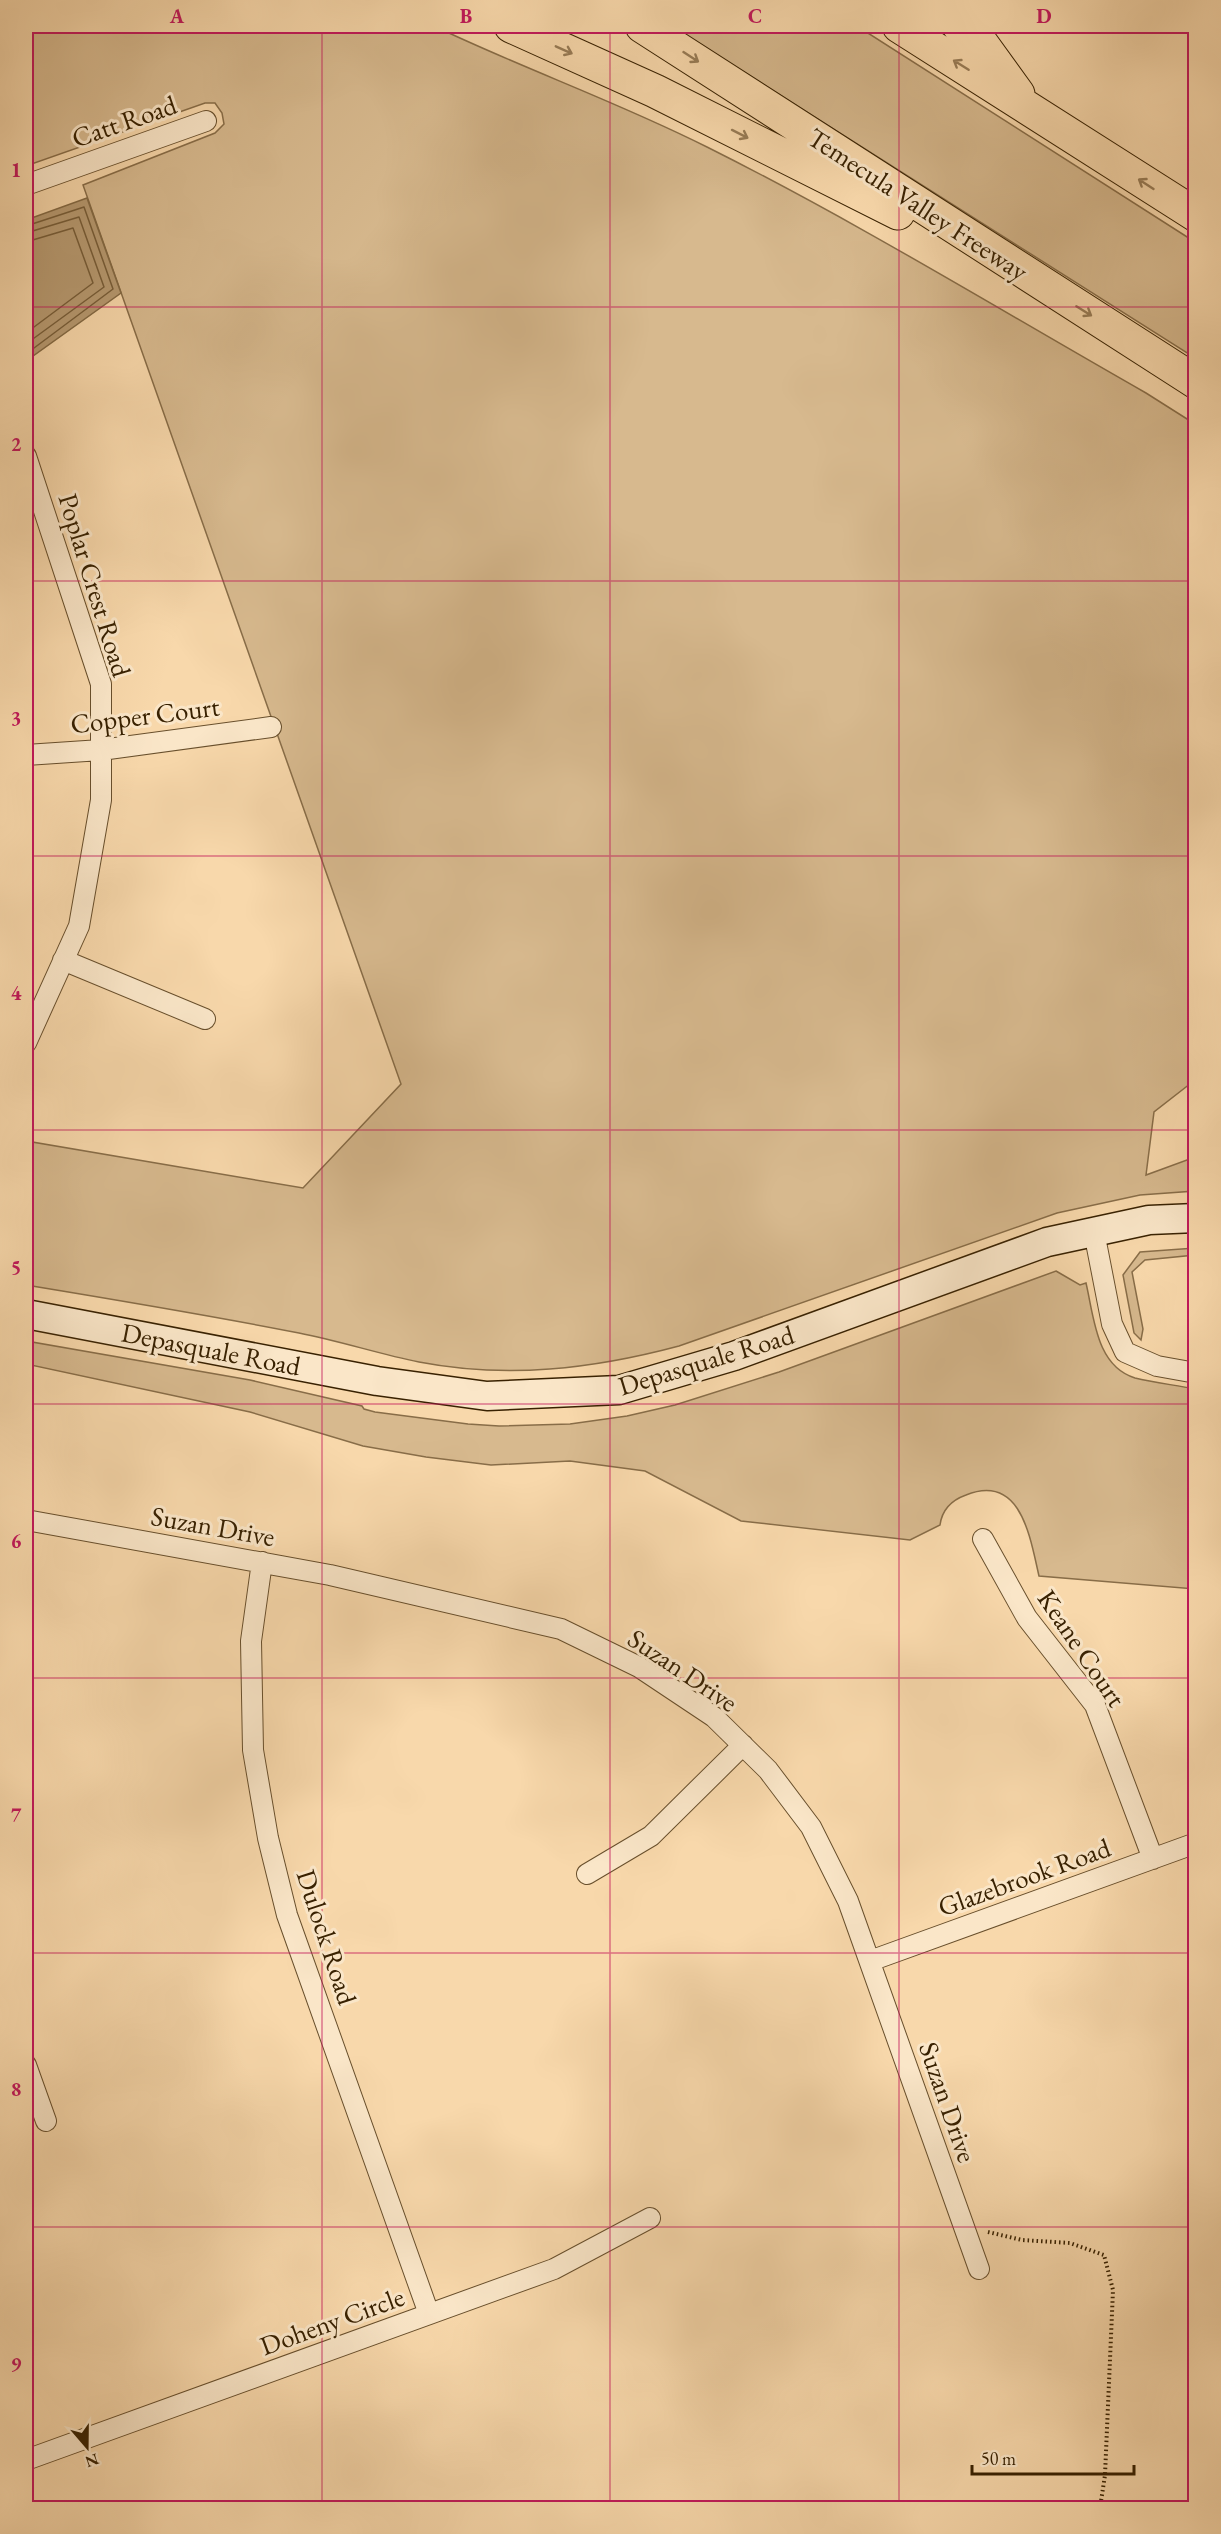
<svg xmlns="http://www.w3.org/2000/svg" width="1221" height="2534" viewBox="0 0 1221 2534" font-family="'EB Garamond',serif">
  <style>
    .green { fill: #d7b98e; stroke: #886d48; stroke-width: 1.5 }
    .water { fill: #b79a71; stroke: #846a44; stroke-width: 1.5 }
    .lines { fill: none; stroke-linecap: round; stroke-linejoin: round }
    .shore { stroke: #785e39; stroke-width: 1.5 }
    .street-casing { stroke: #684f2c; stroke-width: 22 }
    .secondary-casing { stroke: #382101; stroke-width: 31 }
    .highway-casing { stroke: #382101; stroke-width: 35 }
    .path { stroke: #382101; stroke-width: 4; stroke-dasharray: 1.5 3; stroke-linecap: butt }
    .street { stroke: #fae6c8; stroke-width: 20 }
    .secondary { stroke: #fae6c8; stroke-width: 28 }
    .highway { stroke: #f8d8ab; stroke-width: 33 }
    .oneway { stroke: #987c56 }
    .grid { fill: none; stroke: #c2185b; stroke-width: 1.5; stroke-opacity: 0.55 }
    .labels { text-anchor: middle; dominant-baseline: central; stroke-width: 6; stroke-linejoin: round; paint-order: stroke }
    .street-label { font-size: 27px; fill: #382101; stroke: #fae6c8 }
    .neatline { fill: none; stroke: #c2185b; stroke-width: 2 }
    .grid-label { font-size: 20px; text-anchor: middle; font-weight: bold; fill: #c2185b }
  </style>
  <rect width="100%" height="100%" fill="#f8d8ab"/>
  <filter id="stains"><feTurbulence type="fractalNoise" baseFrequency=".00333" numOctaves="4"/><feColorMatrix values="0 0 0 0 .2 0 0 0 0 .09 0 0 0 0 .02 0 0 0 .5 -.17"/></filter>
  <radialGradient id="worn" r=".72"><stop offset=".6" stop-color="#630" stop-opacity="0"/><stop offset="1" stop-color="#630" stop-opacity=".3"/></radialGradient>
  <path class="green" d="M26,26H434C524,69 618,102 707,147C857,222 1000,310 1146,393L1195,424V1080L1154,1112L1146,1175L1195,1157V1191L1140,1195L1057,1213L679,1346C593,1369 507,1379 419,1362C379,1354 340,1341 299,1333C208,1315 117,1300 26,1285V1141L303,1188L401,1084L83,185L215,133L224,124L222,113L215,103H205L26,166Z
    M671,26H857L1195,242V358Z
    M1195,1248V1255L1145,1260L1132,1272L1143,1329L1141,1340L1134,1333L1123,1275L1140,1252Z
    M1056,1271L1080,1285L1086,1283C1094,1317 1096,1366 1135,1378C1155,1383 1176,1385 1195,1389V1589L1039,1576C1030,1537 1021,1473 966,1495C952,1500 942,1510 940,1525L910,1540L741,1521L645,1471L570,1461L491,1465L426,1457L363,1446L250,1412L26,1364V1341L250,1380L362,1406L364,1409L375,1412L468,1424L499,1426L570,1424L627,1416L675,1405L779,1372Z"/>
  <path class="water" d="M87,198L121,293L26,361V220Z"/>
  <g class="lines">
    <path class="shore" d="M26,226L84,207L113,289L26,354
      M26,233L79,217L104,287L26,344
      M26,242L73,228L93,283L26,333"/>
    <defs>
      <path id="street" d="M26,185L206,121
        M26,456L101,684V800L79,926L26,1043
        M26,755L101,750L271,727
        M63,960L205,1019
        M1094,1232L1112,1324L1125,1352L1157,1366L1196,1373
        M26,1520L330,1575L561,1629L639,1667L714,1717L768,1770L811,1827L848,1901L979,2269
        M983,1539L1027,1618L1095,1705L1153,1859
        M262,1562L251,1641L253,1750L268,1838L287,1915L429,2314
        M587,1874L651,1836L743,1745
        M870,1961L1196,1843
        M26,2065L46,2121
        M26,2460L554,2269L650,2218"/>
      <path id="secondary" d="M26,1314L377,1381L487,1396L619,1390L734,1356L1047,1242L1149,1220L1196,1218"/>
      <path id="highway" d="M511,26L655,91L898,213
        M642,26L1196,382
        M899,26L1196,215
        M959,26L979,40L1018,94"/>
    </defs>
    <use href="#street" class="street-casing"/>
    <use href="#secondary" class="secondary-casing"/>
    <use href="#highway" class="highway-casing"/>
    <path class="path" d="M988,2232L1022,2240L1070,2243L1104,2255L1113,2290L1105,2475L1100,2508"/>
    <use href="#street" class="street"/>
    <use href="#secondary" class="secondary"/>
    <use href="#highway" class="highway"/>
  </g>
  <defs><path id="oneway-shaft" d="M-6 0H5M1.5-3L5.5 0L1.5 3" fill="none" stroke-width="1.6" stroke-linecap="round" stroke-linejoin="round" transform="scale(1.5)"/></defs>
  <g class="oneway">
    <use href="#oneway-shaft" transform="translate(564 50) rotate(24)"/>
    <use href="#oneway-shaft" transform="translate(691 57) rotate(33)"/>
    <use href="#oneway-shaft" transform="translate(961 65) rotate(-148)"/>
    <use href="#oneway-shaft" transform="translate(740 134) rotate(27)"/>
    <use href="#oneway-shaft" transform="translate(1146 184) rotate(-147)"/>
    <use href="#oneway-shaft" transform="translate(1084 311) rotate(32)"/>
  </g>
  <path class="grid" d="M322,26V2508M610,26V2508M899,26V2508M26,307H1196M26,581H1196M26,856H1196M26,1130H1196M26,1404H1196M26,1678H1196M26,1953H1196M26,2227H1196"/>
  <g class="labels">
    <g class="street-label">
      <text transform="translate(124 121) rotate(-19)">Catt Road</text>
      <text transform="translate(918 204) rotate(33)">Temecula Valley Freeway</text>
      <text transform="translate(95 585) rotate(73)">Poplar Crest Road</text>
      <text transform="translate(145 715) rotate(-7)">Copper Court</text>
      <text transform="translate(211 1349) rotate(11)">Depasquale Road</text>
      <text transform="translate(706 1360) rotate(-17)">Depasquale Road</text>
      <text transform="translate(213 1526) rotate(10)">Suzan Drive</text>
      <text transform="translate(1082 1648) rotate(56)">Keane Court</text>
      <text transform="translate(683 1670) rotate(34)">Suzan Drive</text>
      <text transform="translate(1024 1877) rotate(-20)">Glazebrook Road</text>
      <text transform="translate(327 1937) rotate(72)">Dulock Road</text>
      <text transform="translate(948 2102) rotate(71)">Suzan Drive</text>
      <text transform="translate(332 2321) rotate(-20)">Doheny Circle</text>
    </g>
  </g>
  <rect width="1221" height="2534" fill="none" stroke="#f8d8ab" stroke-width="66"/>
  <g transform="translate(87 2447) rotate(160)" stroke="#fae6c8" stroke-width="4.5" paint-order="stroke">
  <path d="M0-4.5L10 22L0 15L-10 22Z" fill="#382101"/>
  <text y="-9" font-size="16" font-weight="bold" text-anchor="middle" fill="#382101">N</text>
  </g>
  <path d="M972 2465v9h162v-9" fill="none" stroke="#382101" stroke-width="3"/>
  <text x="981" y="2465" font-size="18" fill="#382101" stroke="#fae6c8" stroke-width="4.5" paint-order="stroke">50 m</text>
  <rect x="33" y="33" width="1155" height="2468" class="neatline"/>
  <g class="grid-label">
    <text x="177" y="23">A</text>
    <text x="466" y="23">B</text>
    <text x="755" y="23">C</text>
    <text x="1044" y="23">D</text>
    <text x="16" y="177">1</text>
    <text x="16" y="451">2</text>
    <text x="16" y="725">3</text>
    <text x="16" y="1000">4</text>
    <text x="16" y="1274">5</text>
    <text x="16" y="1548">6</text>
    <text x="16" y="1822">7</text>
    <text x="16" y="2096">8</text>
    <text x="16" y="2371">9</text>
  </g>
  <rect width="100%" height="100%" filter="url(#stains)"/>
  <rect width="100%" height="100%" fill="url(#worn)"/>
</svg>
